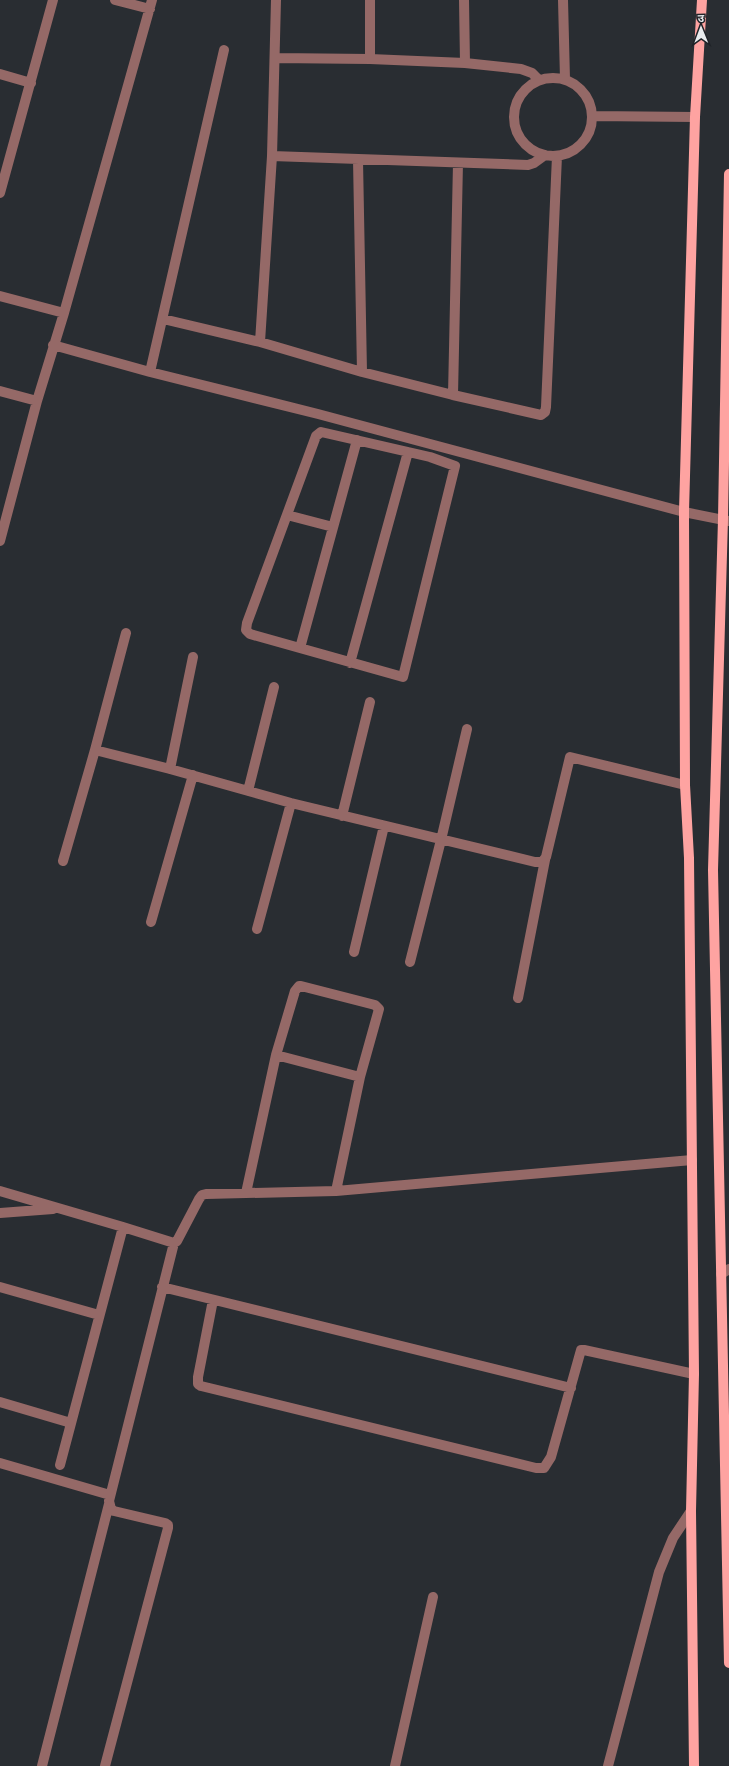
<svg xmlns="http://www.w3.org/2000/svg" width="729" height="1766" viewBox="0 0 729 1766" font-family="'DM Sans','Noto Sans Devanagari',sans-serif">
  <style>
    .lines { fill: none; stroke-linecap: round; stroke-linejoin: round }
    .minor { stroke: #956967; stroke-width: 10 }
    .major { stroke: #fea3a1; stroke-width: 10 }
  </style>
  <rect width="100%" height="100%" fill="#292d32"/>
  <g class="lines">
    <path class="minor" d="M115,0L150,9
      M370,0V59
      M464,0L465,63
      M563,0L565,79
      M275,58L370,59L465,63L521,69L532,73L539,80
      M0,74L31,83
      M514 117a39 39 0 1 1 78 0a39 39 0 1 1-78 0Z
      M592,116L695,117
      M272,156L528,165L534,163L545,155
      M358,160L362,372
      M0,193L53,0
      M0,296L64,313
      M163,319L260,342L362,372L453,395L541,415L545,412L546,407L557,156
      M260,342L272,156L276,0
      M53,345L150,372L318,414L684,512L729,521
      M150,372L224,50
      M0,391L37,401
      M453,395L458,163
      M321,432L430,457L455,466L403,677L250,634L246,630L247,623L316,436Z
      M287,515L333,527
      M0,541L37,401L64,313L152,0
      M300,648L357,440
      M350,663L408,452
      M95,750L170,769L291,803L535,862H542L546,857L570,757L685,785
      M170,769L193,657
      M248,791L274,687
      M342,816L370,702
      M63,861L95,750L126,633
      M151,922L193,775
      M257,929L291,803
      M354,952L384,826
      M410,962L441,840L467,729
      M518,998L545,860
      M276,1055L360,1077
      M0,1191L123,1227L174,1243L177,1241L199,1199L202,1195L206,1194L336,1191L692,1160
      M246,1193L276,1055L295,991L299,986H301L375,1005L379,1009L360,1077L336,1191
      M0,1213L53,1209
      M721,1274L729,1269
      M0,1287L99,1315
      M162,1287L571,1388
      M213,1300L198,1377V1384L201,1386L536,1468H544L551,1457L581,1350H584L694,1374
      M0,1402L71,1423
      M0,1463L110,1495
      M60,1465L123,1227
      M42,1766L109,1504
      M105,1766L168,1528V1525L165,1523L114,1511L111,1509L109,1501L174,1243
      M395,1766L433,1597
      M608,1766L659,1572L673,1538L691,1511"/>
    <path class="major" d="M729,174L723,519L713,870L729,1663
      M694,1766L691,1511L694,1374L689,858L685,785L684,512L695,117L702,0"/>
  </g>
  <g transform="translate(701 28) rotate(359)" stroke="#1f2328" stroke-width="3" paint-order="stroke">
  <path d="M0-3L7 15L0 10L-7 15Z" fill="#e8ebee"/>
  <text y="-6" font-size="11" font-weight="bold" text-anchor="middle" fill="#e8ebee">उ</text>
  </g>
</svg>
